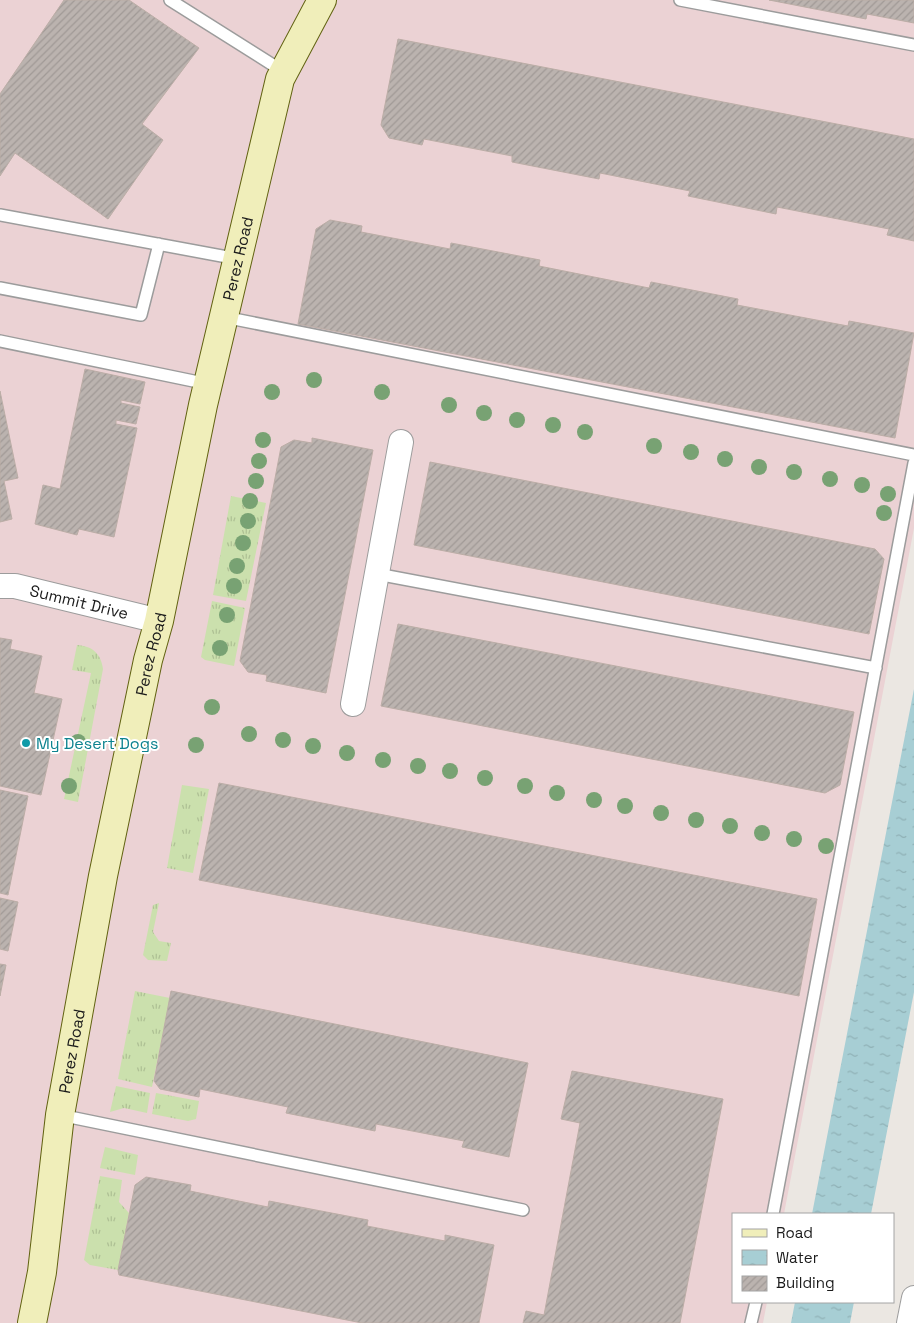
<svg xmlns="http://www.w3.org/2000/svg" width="914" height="1323" viewBox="0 0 914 1323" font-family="'Space Grotesk',sans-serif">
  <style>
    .commercial { fill: #ebd2d4 }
    .grass { fill: url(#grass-tufts) }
    .water { fill: url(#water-ripples) }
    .building { fill: url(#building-hatch); stroke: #bbada6 }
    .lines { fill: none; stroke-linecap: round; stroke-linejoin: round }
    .service-casing { stroke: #9c9c9c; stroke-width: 14 }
    .minor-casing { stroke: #9c9c9c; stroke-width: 26 }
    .secondary-casing { stroke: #616211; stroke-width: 30 }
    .service { stroke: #fff; stroke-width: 11 }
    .minor { stroke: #fff; stroke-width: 24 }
    .secondary { stroke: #f0eeba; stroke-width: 28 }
    .tree { fill: #78a273 }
    .culture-dot { fill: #0f9aa8; stroke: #fff; stroke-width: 2 }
    .labels { text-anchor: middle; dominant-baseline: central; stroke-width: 4; stroke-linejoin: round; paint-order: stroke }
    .street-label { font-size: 16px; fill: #1b1b1b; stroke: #fff }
    .culture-label { font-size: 16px; fill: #0d838f; stroke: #fff; text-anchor: start }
  </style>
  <defs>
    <pattern id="grass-tufts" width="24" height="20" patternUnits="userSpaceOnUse" patternTransform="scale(1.25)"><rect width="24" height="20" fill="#cbe0ad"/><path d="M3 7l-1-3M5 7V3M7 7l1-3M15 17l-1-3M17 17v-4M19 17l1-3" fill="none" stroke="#aec094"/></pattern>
    <pattern id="water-ripples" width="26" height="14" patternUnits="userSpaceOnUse" patternTransform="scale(1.25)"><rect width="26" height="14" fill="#a7ced4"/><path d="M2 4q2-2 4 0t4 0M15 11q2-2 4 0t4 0" fill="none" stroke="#8fb0b5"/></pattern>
    <pattern id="building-hatch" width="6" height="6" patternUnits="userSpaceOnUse" patternTransform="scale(1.25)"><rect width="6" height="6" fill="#bbb3af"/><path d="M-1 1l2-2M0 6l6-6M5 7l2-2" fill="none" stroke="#a09996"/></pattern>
  </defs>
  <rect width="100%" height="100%" fill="#ebe7e2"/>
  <path class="commercial" d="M0,0H914V528L784,1214H733V1302H767L763,1323H0Z"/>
  <path class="grass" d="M231,496L266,503L246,601L213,595Z
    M212,601L245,608L234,666L205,660L201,657Z
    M77,645C92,646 101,653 103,669L78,802L64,799L91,673L72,670Z
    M182,785L209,789L193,873L167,868Z
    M159,903L153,932L159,941L171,943L167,961L148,960L143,955L153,905Z
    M135,991L170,998L152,1087L118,1079Z
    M116,1086L150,1093L147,1113L124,1108L110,1112Z
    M156,1093L199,1101L196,1119L188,1121L152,1114Z
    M105,1147L138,1155L135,1175L100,1168Z
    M100,1176L122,1180L119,1202L129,1213L118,1270L90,1265L84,1260Z"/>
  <path class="water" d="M914,689V992L871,1214H812Z
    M795,1302H854L850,1323H791Z"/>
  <path class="building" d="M64,0H129L199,48L142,124L163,140L108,219L15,153L0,176V94Z
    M769,0H914V23L867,14L866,19Z
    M398,39L914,139V241L887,235L889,229L777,207L776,214L688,196L690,191L600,173L599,179L512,162V156L424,139L422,145L389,138L381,125Z
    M330,220L362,226L361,232L450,249L451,243L540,260L539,266L649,288L651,282L738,299L737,305L848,326L849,321L914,333L895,438L298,324L316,229Z
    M85,369L145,382L140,404L121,400V403L140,407L136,424L116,420V424L137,428L114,537L79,529L77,535L35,524L43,485L60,489Z
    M0,391L18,478L4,481L12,519L0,522Z
    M312,438L373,450L326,693L266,681L267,675L248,672L240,661L281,447L294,440L312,443Z
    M430,462L875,549L884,559L869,634L414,545Z
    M398,624L854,712L840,785L825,793L381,706Z
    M0,638L12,640L10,649L42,656L34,693L62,699L41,795L0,786Z
    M219,783L817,899L799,996L199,880Z
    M0,790L28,796L8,895L0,893Z
    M0,898L18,902L8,951L0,949Z
    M0,964L6,965L0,996Z
    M171,991L528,1063L509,1157L462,1147L464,1141L376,1124L375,1131L286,1113L288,1107L200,1089L199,1097L160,1089L154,1081Z
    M572,1071L723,1099L680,1323H523L526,1311L544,1315L580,1123L561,1119Z
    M146,1177L191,1185L190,1191L268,1207L269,1201L368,1220L367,1226L445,1241V1235L494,1245L479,1323H362L119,1275L118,1270L135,1185Z"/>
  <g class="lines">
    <defs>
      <path id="service" d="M170,0L284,72
        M680,0L914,45
        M0,215L238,259
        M0,288L141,315L159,244
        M224,317L914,455
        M0,341L208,384
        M377,574L876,668
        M60,1115L523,1210
        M773,1214L914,463
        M751,1323L756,1302"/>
      <g id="minor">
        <path id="s1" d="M0,586H15L159,621"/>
        <path d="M353,704L401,442"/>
        <path d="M909,1323L914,1298"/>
      </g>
      <g id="secondary">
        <path id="s2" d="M32,1323L42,1272L60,1115L103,876L148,660L159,621L203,405L280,79L322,0"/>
      </g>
    </defs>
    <use href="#service" class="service-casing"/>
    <use href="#minor" class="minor-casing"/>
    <use href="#secondary" class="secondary-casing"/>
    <use href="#service" class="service"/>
    <use href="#minor" class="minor"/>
    <use href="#secondary" class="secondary"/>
  </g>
  <g class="tree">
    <circle cx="314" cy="380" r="8"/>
    <circle cx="272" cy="392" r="8"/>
    <circle cx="382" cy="392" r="8"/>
    <circle cx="449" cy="405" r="8"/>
    <circle cx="484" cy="413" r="8"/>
    <circle cx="517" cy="420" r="8"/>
    <circle cx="553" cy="425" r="8"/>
    <circle cx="585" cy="432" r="8"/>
    <circle cx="263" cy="440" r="8"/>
    <circle cx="654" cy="446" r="8"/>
    <circle cx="691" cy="452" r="8"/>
    <circle cx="725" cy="459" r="8"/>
    <circle cx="259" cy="461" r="8"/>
    <circle cx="759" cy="467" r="8"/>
    <circle cx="794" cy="472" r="8"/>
    <circle cx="830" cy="479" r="8"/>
    <circle cx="256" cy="481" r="8"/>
    <circle cx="862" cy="485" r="8"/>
    <circle cx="888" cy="494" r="8"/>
    <circle cx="250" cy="501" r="8"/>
    <circle cx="884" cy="513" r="8"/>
    <circle cx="248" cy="521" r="8"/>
    <circle cx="243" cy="543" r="8"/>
    <circle cx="237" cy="566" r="8"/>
    <circle cx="234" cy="586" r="8"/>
    <circle cx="227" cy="615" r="8"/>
    <circle cx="220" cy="648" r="8"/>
    <circle cx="212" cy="707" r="8"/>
    <circle cx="249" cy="734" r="8"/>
    <circle cx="283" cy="740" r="8"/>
    <circle cx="78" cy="742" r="8"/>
    <circle cx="196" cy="745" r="8"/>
    <circle cx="313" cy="746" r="8"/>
    <circle cx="347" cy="753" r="8"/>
    <circle cx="383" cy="760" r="8"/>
    <circle cx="418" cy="766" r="8"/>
    <circle cx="450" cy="771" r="8"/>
    <circle cx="485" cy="778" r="8"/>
    <circle cx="69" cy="786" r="8"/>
    <circle cx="525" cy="786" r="8"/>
    <circle cx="557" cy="793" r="8"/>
    <circle cx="594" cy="800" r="8"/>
    <circle cx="625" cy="806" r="8"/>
    <circle cx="661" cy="813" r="8"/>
    <circle cx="696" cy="820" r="8"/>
    <circle cx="730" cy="826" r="8"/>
    <circle cx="762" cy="833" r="8"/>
    <circle cx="794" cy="839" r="8"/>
    <circle cx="826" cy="846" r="8"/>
  </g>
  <circle class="culture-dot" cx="26" cy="743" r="5"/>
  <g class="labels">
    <g class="street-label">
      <text stroke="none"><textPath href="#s2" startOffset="1085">Perez Road</textPath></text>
      <text stroke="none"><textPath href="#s1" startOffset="81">Summit Drive</textPath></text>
      <text stroke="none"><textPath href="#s2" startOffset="680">Perez Road</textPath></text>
      <text stroke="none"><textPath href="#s2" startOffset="275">Perez Road</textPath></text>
    </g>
    <g class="culture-label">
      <text x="36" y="743">My Desert Dogs</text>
    </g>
  </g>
  <rect x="732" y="1213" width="162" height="90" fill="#ffffff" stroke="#a4a4a4"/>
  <rect x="742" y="1229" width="25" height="8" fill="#f0eeba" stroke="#a4a4a4"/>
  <text x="776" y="1238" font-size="15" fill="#1b1b1b">Road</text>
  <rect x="742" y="1250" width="25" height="15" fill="url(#water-ripples)" stroke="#a4a4a4"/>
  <text x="776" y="1263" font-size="15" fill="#1b1b1b">Water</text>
  <rect x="742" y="1276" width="25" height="15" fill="url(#building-hatch)" stroke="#a4a4a4"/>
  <text x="776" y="1288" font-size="15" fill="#1b1b1b">Building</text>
</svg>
